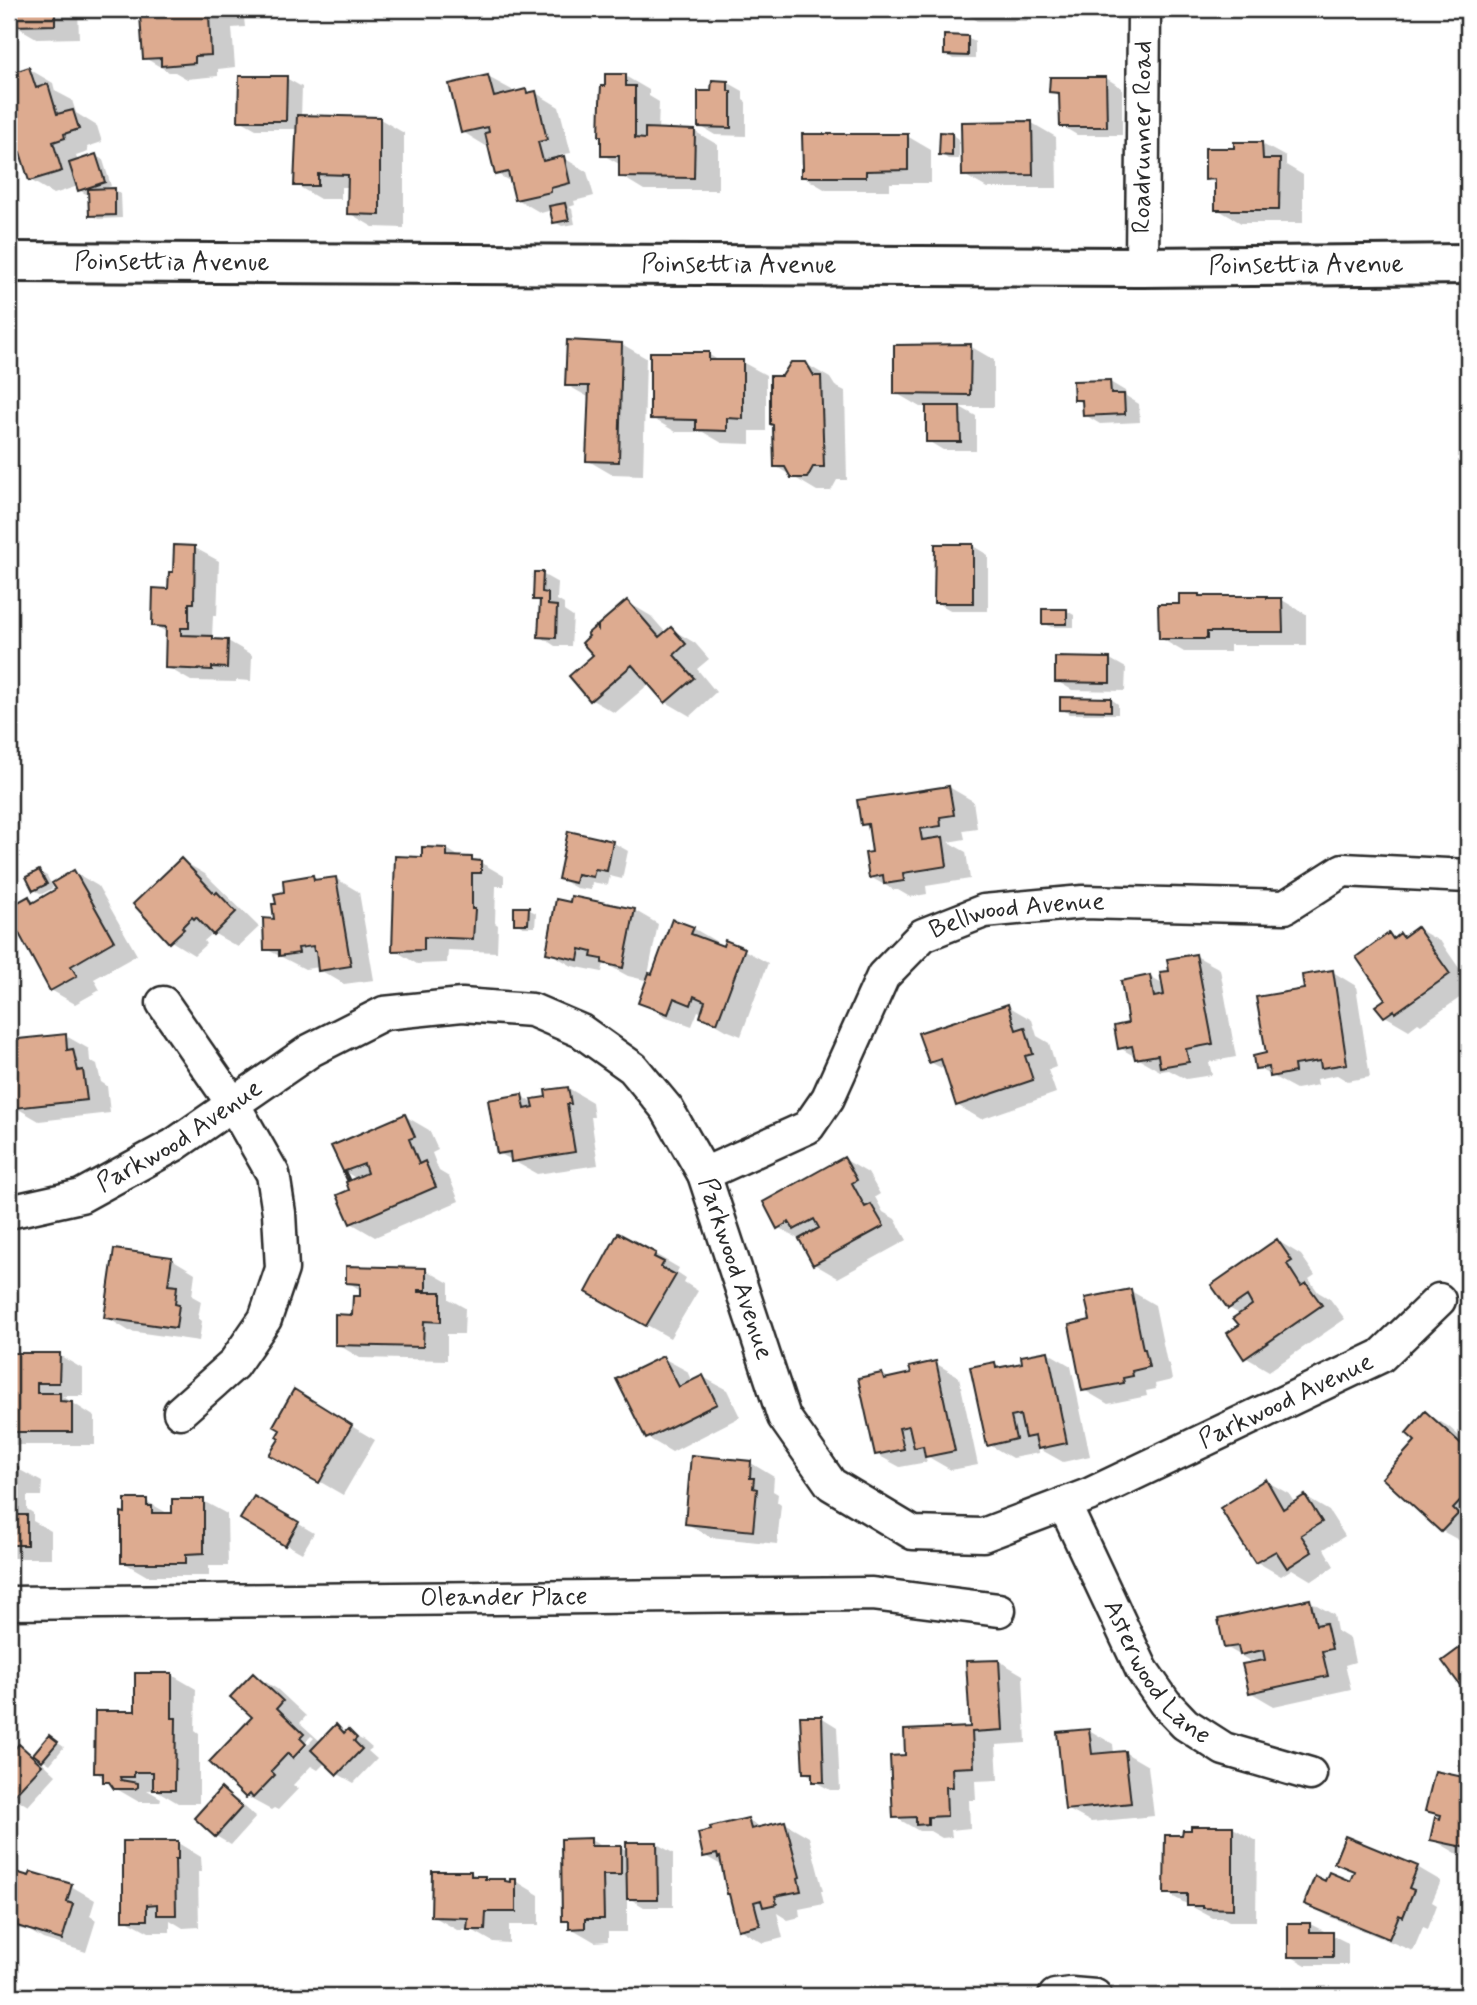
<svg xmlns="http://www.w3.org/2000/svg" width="1477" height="2005" viewBox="0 0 1477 2005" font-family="Mynerve,sans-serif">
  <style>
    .shadow { fill: #0003; fill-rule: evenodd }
    .building { fill: #ddab90; stroke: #2b2b2b; stroke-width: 2 }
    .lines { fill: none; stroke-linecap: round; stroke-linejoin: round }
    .minor-casing { stroke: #2b2b2b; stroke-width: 37 }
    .tertiary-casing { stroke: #2b2b2b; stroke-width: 44 }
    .minor { stroke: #fff; stroke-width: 32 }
    .tertiary { stroke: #fff; stroke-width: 38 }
    .labels { text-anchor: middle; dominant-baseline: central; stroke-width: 7; stroke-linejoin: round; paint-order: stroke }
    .street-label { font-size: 26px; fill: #2b2b2b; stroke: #fff }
  </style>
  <rect width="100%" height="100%" fill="#fff"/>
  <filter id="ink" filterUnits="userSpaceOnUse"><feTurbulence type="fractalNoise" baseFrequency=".0143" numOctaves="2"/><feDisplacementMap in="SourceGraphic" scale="14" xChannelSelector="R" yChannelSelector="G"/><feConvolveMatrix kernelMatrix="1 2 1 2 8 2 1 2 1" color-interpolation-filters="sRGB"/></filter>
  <g filter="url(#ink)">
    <path class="shadow" d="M14,9H78L79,38L38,39L14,25Z
      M148,9H243L245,27L232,28L235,67L218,69V76L187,79L175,72H169L145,58Z
      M957,9H1032V21H978Z
      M1459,9H1468V19L1459,13Z
      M968,38L975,42V59H953L946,54Z
      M29,69L53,83L55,91L72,100L76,113L97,126L102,142L87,147L88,152L76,156L78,162L96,156L103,160L111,186L101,189L114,190L121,194L122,218L98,219L91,215L90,193L86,194L79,190L78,186L54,194L30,180L25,164L9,155V75Z
      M625,76L649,90V96L659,102L658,131H694L718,145V190H644L621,176V165L603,155Z
      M488,77L512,90L513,94L526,91L531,94L536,93L559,107L571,153L559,155L587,172L594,196L574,201L575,205L569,207L572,209L575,224L562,226L554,222L552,210L541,213L517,199L513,183L497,174L490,145L486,146L463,132Z
      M286,78L302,87L301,117L380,119L404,133V228L373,227L349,213V187H341V199H320L296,185L298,129H256L240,120Z
      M1106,78L1122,88V135H1077L1062,126L1061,97L1051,91Z
      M727,82L743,91V100L746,102V136L715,135L700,126L713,93Z
      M1032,123L1056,137L1057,188H987L964,175L963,124Z
      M952,134L959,139V159H948L941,154Z
      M907,136L931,150V183H890V190H826L802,176Z
      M1262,144L1286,157V165L1303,175V223H1241L1217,209V184L1207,178L1236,150Z
      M622,344L646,358L643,475L611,474L587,460L590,398L567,385Z
      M970,346L994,360V407H960L976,416V450H943L928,441L927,407H920L896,393Z
      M708,354L721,362H742L766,375V431H750V444L722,443L703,432H676L652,418Z
      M806,364L830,378L835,386L845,391L847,480H837L831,491H817L775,466Z
      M1110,382L1125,391L1126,396L1139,404L1140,422L1100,424L1085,415L1084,404L1076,399Z
      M973,546L988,555V611H952L936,602Z
      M195,548L219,561L217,616H213L212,637L218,641H228L252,655L251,681L236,680V682L191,681L167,667L168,633L154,625L170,591L175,574Z
      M542,574L558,583L557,600L564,604V611L573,617L571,646H555L540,636L541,603L534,599Z
      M1199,596L1203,598L1282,600L1306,614V645H1230V652H1184L1160,638L1181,606Z
      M627,602L651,616L666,633L671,629L695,643L709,659L697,669L716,692L690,716L666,702L650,683L615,713L592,700L600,630Z
      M1067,611L1074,615V627H1051L1044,623Z
      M1110,659L1126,668L1125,691L1072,690L1057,681Z
      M1111,699L1118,704V714H1069L1062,709Z
      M949,787L973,801L977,828L963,830L965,839L948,842L966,852L970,879L926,886L927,894L910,897L898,890H894L870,877L874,853L870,828L863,824Z
      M612,842L628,851L622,879L610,876L608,885L592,882L591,890L576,888L560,879Z
      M447,849L463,859H472L480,862L504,876V886H496L495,923L498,925L497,952L448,950L447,963L417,964L394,950L423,859Z
      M181,860L205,874L259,927L238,947L213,933L204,941L206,944L194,955L171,941Z
      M39,872L47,876L53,888L42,894L34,890Z
      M74,872L98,886L137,955L94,979L100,990L75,1004L51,990L9,911V909L29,898L36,902L58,889Z
      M313,877L320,881L335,878L359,892L374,980L344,984L320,970V967L305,969L266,949L276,921L277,905Z
      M528,909L536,913L535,927H523L516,923Z
      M634,910L658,924L648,975L653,976L674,921L693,928L717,942L716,946L744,950L768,963L741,1036L726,1030L702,1016L703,1013L698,1011L692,1026L664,1016L640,1002L649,981L628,976L604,963L602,972L572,966L548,952Z
      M1418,929L1441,942L1468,981V992L1421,1025L1418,1023L1409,1030L1385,1016L1388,1000L1390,935L1396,939L1401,935L1405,938Z
      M1196,956L1220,969L1236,1057L1209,1062L1212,1075L1186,1079L1169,1070L1160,1071L1120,1048L1150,977L1164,985L1171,972Z
      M1333,972L1356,986L1370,1077L1347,1081L1337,1075L1317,1079L1318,1085L1296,1089L1257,1068L1268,1055L1306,991Z
      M1008,1006L1032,1020L1037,1036L1049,1043L1056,1067L1048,1070L1056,1093L981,1119L957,1105L947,1071L930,1062Z
      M66,1036L89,1049L90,1061L97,1065L101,1082L107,1086L110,1113L39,1121L15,1107L9,1041Z
      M568,1088L592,1102L594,1117H591L598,1165L537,1174L499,1153L522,1096L535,1104Z
      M405,1116L429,1130L438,1150L432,1153L439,1171L449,1177L459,1201L375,1237L351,1223L352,1191L357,1179L344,1171Z
      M844,1159L868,1173L880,1194L875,1197L883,1212L895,1219L907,1240L838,1278L814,1264L802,1241L779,1228Z
      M1278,1241L1301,1255L1315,1275L1309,1279L1318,1292L1330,1299L1345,1319L1269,1371L1245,1357L1241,1315L1229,1308Z
      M655,1254L679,1268L677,1272L686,1278L684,1282L698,1291L670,1338L588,1292Z
      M172,1259L195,1273L192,1296L201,1301L198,1318L202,1321L199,1341L129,1331L106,1317Z
      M426,1270L449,1283V1299L465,1308L464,1334H447V1360L360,1358L337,1344L354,1317L362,1291L348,1282Z
      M1131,1291L1155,1305L1167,1363L1169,1364L1172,1380L1155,1384L1156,1389L1146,1391L1147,1396L1108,1404L1084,1390L1092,1322Z
      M1047,1352L1071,1366L1090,1456L1063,1462L1038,1448L1039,1453L1012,1458L988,1444L994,1364L1002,1369L1024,1364Z
      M9,1355H59L83,1369V1396H62L95,1417V1445H9Z
      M663,1358L687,1371L692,1382L703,1377L727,1390L740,1417L672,1452L648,1438Z
      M935,1363L959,1377L978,1465L951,1470L925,1455L927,1462L900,1467L876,1454L882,1374L890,1379L913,1375Z
      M294,1392L375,1440L343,1495L272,1454L281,1438Z
      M1426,1413L1449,1427L1468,1444V1542L1466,1544L1442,1531L1385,1478L1418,1441Z
      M751,1463L774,1477L773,1491L778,1494L777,1502L781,1505L777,1544L710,1537L686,1523Z
      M9,1468L18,1469L42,1482L41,1496H27V1509L33,1513V1521L51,1531V1558H9Z
      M1266,1481L1289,1494L1295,1504L1305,1497L1329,1511L1345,1536L1324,1549L1334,1566L1312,1581L1292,1569L1281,1576L1257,1562Z
      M255,1498L314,1533L302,1553L242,1519Z
      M146,1501L169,1514L203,1501L227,1514L228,1566H209V1576H147L123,1562L127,1514Z
      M1310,1601L1334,1615L1337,1631L1350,1639L1355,1662L1345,1665L1351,1689L1274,1706L1250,1692L1258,1663L1253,1660L1250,1661L1226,1647Z
      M999,1661L1023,1675L1026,1743L996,1745L998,1780L975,1781L976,1800H969L970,1828L951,1830L952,1837L942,1838L930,1831H919L895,1817L907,1756L972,1728Z
      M172,1675L196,1689L195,1731L199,1734V1803H178L156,1790H147L161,1798L160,1802H139L115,1788L96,1772L136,1713Z
      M254,1675L277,1689L306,1716L300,1723L321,1742L336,1726L364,1741L372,1748L368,1751L377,1759L354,1783L338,1774L326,1762L318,1770L311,1766L293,1785L298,1789L278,1810L274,1808L271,1810L247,1797L254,1717ZM311,1736L314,1738L295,1758H290Z
      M821,1717L837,1727L840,1790H830L814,1781V1778L804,1772Z
      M1089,1730L1113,1744L1114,1754L1124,1752L1148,1766L1154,1816L1091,1822L1067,1809Z
      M49,1737L64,1747L50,1764L42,1759L41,1761L56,1775L28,1806L9,1794V1755L11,1756L19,1746L34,1755Z
      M1436,1773L1468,1780V1855L1456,1853L1432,1839L1444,1820L1427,1810Z
      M221,1791L237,1800L256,1817L231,1845L216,1836Z
      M748,1820L762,1828L785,1823L809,1837L823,1891H821L824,1904L799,1909L800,1917L788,1920L777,1913L783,1938L763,1943L739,1929L723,1866L705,1856Z
      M1233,1828L1257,1841L1256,1921H1229L1224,1918H1213L1166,1893L1184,1837Z
      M590,1840L604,1847H621L628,1851L657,1844L673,1853V1907H644L627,1897V1932H608V1941L595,1942L571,1928V1924L564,1920Z
      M178,1843L201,1857L202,1872H198L199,1927L183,1928L170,1920V1932H149L125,1919Z
      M1337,1862L1417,1867L1441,1881L1432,1902L1437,1905L1428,1929L1423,1927L1413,1951L1330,1917L1306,1903L1351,1883L1355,1873Z
      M9,1872L31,1878L71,1886L95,1900L90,1916L96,1920L86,1952L43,1939L30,1931L9,1927Z
      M471,1873L489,1880L509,1883L516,1881L539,1895V1925H509V1943L493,1942L472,1930H457L433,1916Z
      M1310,1924L1348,1943V1965H1306L1290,1956Z"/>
    <path class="building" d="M12,9H55V25L12,26Z
      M146,9H221L222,14L209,15L211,55L195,56V63L161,66V58L143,59L140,15L147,14Z
      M944,35L968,36V56L944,55Z
      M29,67L36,88L48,84L57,114L73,110L79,129L64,134L65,138L53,142L62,171L29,181L20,152L9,156V74Z
      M605,74H626V86H635V138L645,139V128L695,130L694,178L619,177V156H601V136H599L600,102L601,86H605Z
      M488,75L494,97L526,89L527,93L536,91L547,140L538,142L543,161L564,156L570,183L551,188V192L515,200L508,172L495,175L485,133L489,132L488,127L461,133L449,84Z
      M239,76H287L286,121H238Z
      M1050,77H1106L1107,127H1060L1059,93L1049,92Z
      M712,80L728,81V91H731V128L698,127V91H711Z
      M297,115L380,117V215L347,214L348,175L318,174V186H294Z
      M1032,121L1033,175L962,176L961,122Z
      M940,132L952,133V156L939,155Z
      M802,134H908V170L866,171V177H801V169H803Z
      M1234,142H1262L1263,159H1280L1279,210H1215V179L1205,180V148H1234Z
      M96,154L105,182L78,191L69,163Z
      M115,188V215L89,216L88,189Z
      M565,203L569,220L553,223L549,206Z
      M567,340L622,343L619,462L586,461L589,386H565Z
      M971,344L970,395L894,394V345Z
      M650,352H709V360H743V419L727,418V431L696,430V420L650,419Z
      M791,362H806L814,376H821L824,467H813L807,478H791L785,467H774L773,425L770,424V376H782Z
      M1110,380L1111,394H1124L1125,414L1083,416L1082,400H1074L1073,381Z
      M926,406H960L961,442H926Z
      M935,544H973V603H934Z
      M174,545L195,546L194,603H189V628H181V635L213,636V639L228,640L227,668L212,667V670L165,668L166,627L152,626L153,588L168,589L169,572H173Z
      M534,572H543L542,592L548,593V605L557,606L556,638L538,637L540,600H533Z
      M1179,594H1199V596H1267V598H1282L1283,632H1207V639H1159L1158,604H1179Z
      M627,600L659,637L671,627L686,644L674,655L694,678L665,703L632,665L590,701L569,676L593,655L582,643L589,636L587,634L596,626L598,629V625Z
      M1042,609H1067V624H1042Z
      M1055,657L1110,658V683L1055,682Z
      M1060,697L1111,698V711L1060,710Z
      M949,786L954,815L940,817L941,826L920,829L922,840L943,837L947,866L903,873L904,881L884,884L883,875L869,878L865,853L872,852L868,824L861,825L857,800Z
      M568,831L613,841L607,871L595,869L593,877L577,874L575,883L558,879Z
      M422,847L447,848V856L472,857V860L481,861V873H472V909H475L473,939L424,937V950L392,951L395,856L422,857Z
      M181,858L215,894L217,892L236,912L213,935L196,917L194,919L192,917L182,927L184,929L169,943L133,904Z
      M39,870L47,884L33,891L26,877Z
      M74,870L114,941L71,966L77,976L50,991L9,915V907L29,896L32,903L56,889L52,883Z
      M313,875L314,880L336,877L351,966L318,971L316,951H314L313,946L298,948L299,953L279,956V950H264L263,918L274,919L272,904H276L274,894L284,892L283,880Z
      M571,896L635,909L623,968L602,963V959L591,957L592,952L580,949L578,960L546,953L556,899L570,902Z
      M514,907H529L528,924H514Z
      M672,919L694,927L691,934L723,946L725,940L745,948L717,1023L700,1017L705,1001L694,996L691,1005L674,998L668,1014L638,1003L649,973L652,974Z
      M1417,927L1450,974L1395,1013L1394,1010L1384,1017L1375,1006L1385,999L1356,957L1389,933L1393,939L1400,933L1403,937Z
      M1196,954L1213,1044L1186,1049L1189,1062L1160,1067L1158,1055L1135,1059L1132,1046L1118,1049L1114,1026L1128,1023L1121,981L1150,975L1154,997L1164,995L1160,972L1169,971L1167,959Z
      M1333,970L1347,1064L1321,1068L1320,1061L1294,1065L1295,1072L1270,1077L1269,1067L1255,1069L1253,1056L1266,1053L1256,997L1304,989L1302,975Z
      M1008,1004L1016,1030L1025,1027L1033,1054L1025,1056L1033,1080L956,1106L941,1059L929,1063L918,1033Z
      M66,1034L67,1050L73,1049L78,1071L83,1070L87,1100L14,1108L9,1064V1040Z
      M568,1087L571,1104H567L575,1152L511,1162L510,1152L497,1154L488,1100L522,1094L525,1109L534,1107L532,1099L546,1097L545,1090Z
      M405,1114L415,1137L409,1139L419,1164L425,1161L436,1187L350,1224L337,1195L349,1190L346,1182L367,1173L364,1164L345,1171L349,1179L347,1180L331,1146Z
      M844,1157L857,1180L852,1183L865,1207L871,1204L884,1226L813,1265L799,1239L819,1228L814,1219L794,1230L789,1222L777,1229L763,1202Z
      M618,1233L656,1253L654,1257L664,1262L661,1267L676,1275L646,1326L586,1292Z
      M1277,1239L1292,1261L1287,1264L1301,1286L1306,1283L1322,1305L1244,1359L1227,1333L1239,1325L1233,1318L1252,1305L1247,1296L1228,1309L1211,1285Z
      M114,1249L172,1257L168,1285L177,1286L175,1304L179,1305L176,1328L104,1318Z
      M346,1266L426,1268V1290H419V1292H441V1322L424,1321L423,1347L335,1345V1314L352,1315L353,1296H360V1284L346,1283Z
      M1131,1289L1143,1349H1145L1149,1367L1132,1371L1133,1376L1123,1378L1124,1383L1082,1391L1069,1325L1090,1320L1085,1298Z
      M1048,1351L1067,1443L1038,1449L1035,1436L1025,1438L1020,1415L1011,1417L1016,1439L987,1446L970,1367L995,1362L996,1368L1022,1363L1021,1356Z
      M9,1353H60L59,1383H37V1393H60V1401L72,1402V1432H9Z
      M663,1356L679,1387L703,1375L717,1404L646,1439L616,1379Z
      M936,1361L955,1451L925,1457L923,1446L914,1448L909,1426L899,1428L904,1449L875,1455L858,1378L882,1373L884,1379L911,1373L909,1367Z
      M294,1389L352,1425L319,1483L269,1455L279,1439L276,1437L280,1430L273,1426Z
      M1425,1411L1468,1450V1493L1453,1509L1458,1514L1441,1532L1382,1478L1415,1441L1406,1433Z
      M691,1455L751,1461L750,1478H754L753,1488L757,1489L753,1531L685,1524Z
      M9,1467H18V1484H9Z
      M1266,1479L1283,1509L1305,1495L1322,1522L1301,1535L1312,1552L1287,1568L1276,1551L1255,1563L1220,1508Z
      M254,1496L299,1522L285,1546L240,1519Z
      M125,1499H147V1506H152V1513H172V1499H204V1553L186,1554V1563H121V1512L125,1513Z
      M9,1515H27V1545H9Z
      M1310,1599L1316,1625L1326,1623L1332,1649L1322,1651L1328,1676L1249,1693L1242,1664L1265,1660L1263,1650L1240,1655L1238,1646L1224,1648L1218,1619Z
      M1468,1626V1696L1442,1661L1465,1644L1458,1634Z
      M999,1660L1003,1730L972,1732L974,1767L952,1768L953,1787H946L947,1816L928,1817V1824L916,1825V1817L893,1818L890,1756L905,1755L904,1730L970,1727L966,1661Z
      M135,1673H172V1718H176L175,1790H153V1772H134V1777H120L121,1780L138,1783V1787L135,1789H114L109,1782H103V1773H94L95,1711H135Z
      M253,1673L283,1701L277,1708L304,1734L300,1738L306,1744L293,1758L288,1753L271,1771L275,1775L253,1798L250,1794L246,1798L209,1762L252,1717L230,1697Z
      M800,1716H822L824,1782H812V1773H803Z
      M336,1724L344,1733L348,1729L357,1738L354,1741L362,1749L337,1775L311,1750Z
      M1089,1729L1092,1754L1125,1751L1131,1803L1065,1810L1057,1732Z
      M49,1735L58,1742L42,1761L33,1754Z
      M19,1744L42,1765L11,1798L9,1796V1753L10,1754Z
      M1435,1771L1468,1778V1848L1430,1840L1435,1817L1440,1819L1441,1815L1425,1811Z
      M221,1788L242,1807L215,1837L194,1818Z
      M748,1818L751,1829L785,1821L800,1877L798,1878L801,1891L775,1896L777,1904L763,1907L761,1900L754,1902L760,1925L738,1930L729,1894H727L720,1857L718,1858L717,1854L703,1857L698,1833L711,1830L710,1827Z
      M1191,1826H1233V1909L1203,1908V1906H1187V1894H1164L1165,1835H1182L1183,1830H1191Z
      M1345,1836L1418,1866L1409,1888L1414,1890L1403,1917L1399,1915L1389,1939L1304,1904L1315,1876L1325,1881L1329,1872L1350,1881L1354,1871L1334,1863Z
      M591,1838V1846H621V1875H603L604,1919H585V1928L569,1929V1921H562L561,1839Z
      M123,1841H178V1859H175L176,1915H157V1904L147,1905V1920H123Z
      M626,1842H657L658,1899H627Z
      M9,1870L29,1876L31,1872L72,1884L67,1902L73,1904L62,1940L17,1926V1923L9,1920Z
      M432,1871H471V1876H485V1879H505V1881L510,1882V1879H516V1912H486L485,1930H467L468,1918L431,1917Z
      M1288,1923H1310V1932H1333V1957H1288Z"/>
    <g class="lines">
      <defs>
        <g id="minor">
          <path id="s1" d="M1142,267L1144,9"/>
          <path d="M163,1003L233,1104L273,1174L279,1213L282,1269L265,1319L233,1365L180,1412"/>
          <path id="s2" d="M704,1174L808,1127L828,1098L883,976L923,935L984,911L1083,902L1285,907L1343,870L1468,876"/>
          <path id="s3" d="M9,1212L81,1196L174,1145L311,1050L384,1013L462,1005L532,1010L581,1031L633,1068L667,1109L704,1174L784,1417L831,1484L913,1533L983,1535L1091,1494L1381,1356L1439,1300"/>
          <path id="s4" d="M1064,1504L1142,1670L1165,1703L1185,1724L1224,1749L1310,1774"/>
          <path id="s5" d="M9,1603L872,1594L999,1610"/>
          <path d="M1055,1996L1071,1994L1095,1996"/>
        </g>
        <g id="tertiary">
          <path id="s6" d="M9,262L1142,267L1468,264"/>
        </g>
      </defs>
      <use href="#minor" class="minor-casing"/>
      <use href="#tertiary" class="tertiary-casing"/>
      <use href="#minor" class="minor"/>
      <use href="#tertiary" class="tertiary"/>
    </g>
  </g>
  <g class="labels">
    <g class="street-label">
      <text stroke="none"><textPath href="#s1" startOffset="130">Roadrunner Road</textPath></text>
      <text stroke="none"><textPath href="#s6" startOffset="163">Poinsettia Avenue</textPath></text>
      <text stroke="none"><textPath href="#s6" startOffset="730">Poinsettia Avenue</textPath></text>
      <text stroke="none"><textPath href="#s6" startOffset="1297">Poinsettia Avenue</textPath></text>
      <text stroke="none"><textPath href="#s2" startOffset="438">Bellwood Avenue</textPath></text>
      <text stroke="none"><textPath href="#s3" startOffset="189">Parkwood Avenue</textPath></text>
      <text stroke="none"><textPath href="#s3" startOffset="922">Parkwood Avenue</textPath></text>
      <text stroke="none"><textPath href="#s3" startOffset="1657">Parkwood Avenue</textPath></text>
      <text stroke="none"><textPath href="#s5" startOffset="495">Oleander Place</textPath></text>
      <text stroke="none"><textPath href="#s4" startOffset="194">Asterwood Lane</textPath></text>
    </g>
  </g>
  <rect width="1477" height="2005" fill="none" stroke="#fff" stroke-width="35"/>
  <rect x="18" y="18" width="1442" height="1970" fill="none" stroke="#2b2b2b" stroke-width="2.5" filter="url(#ink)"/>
</svg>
